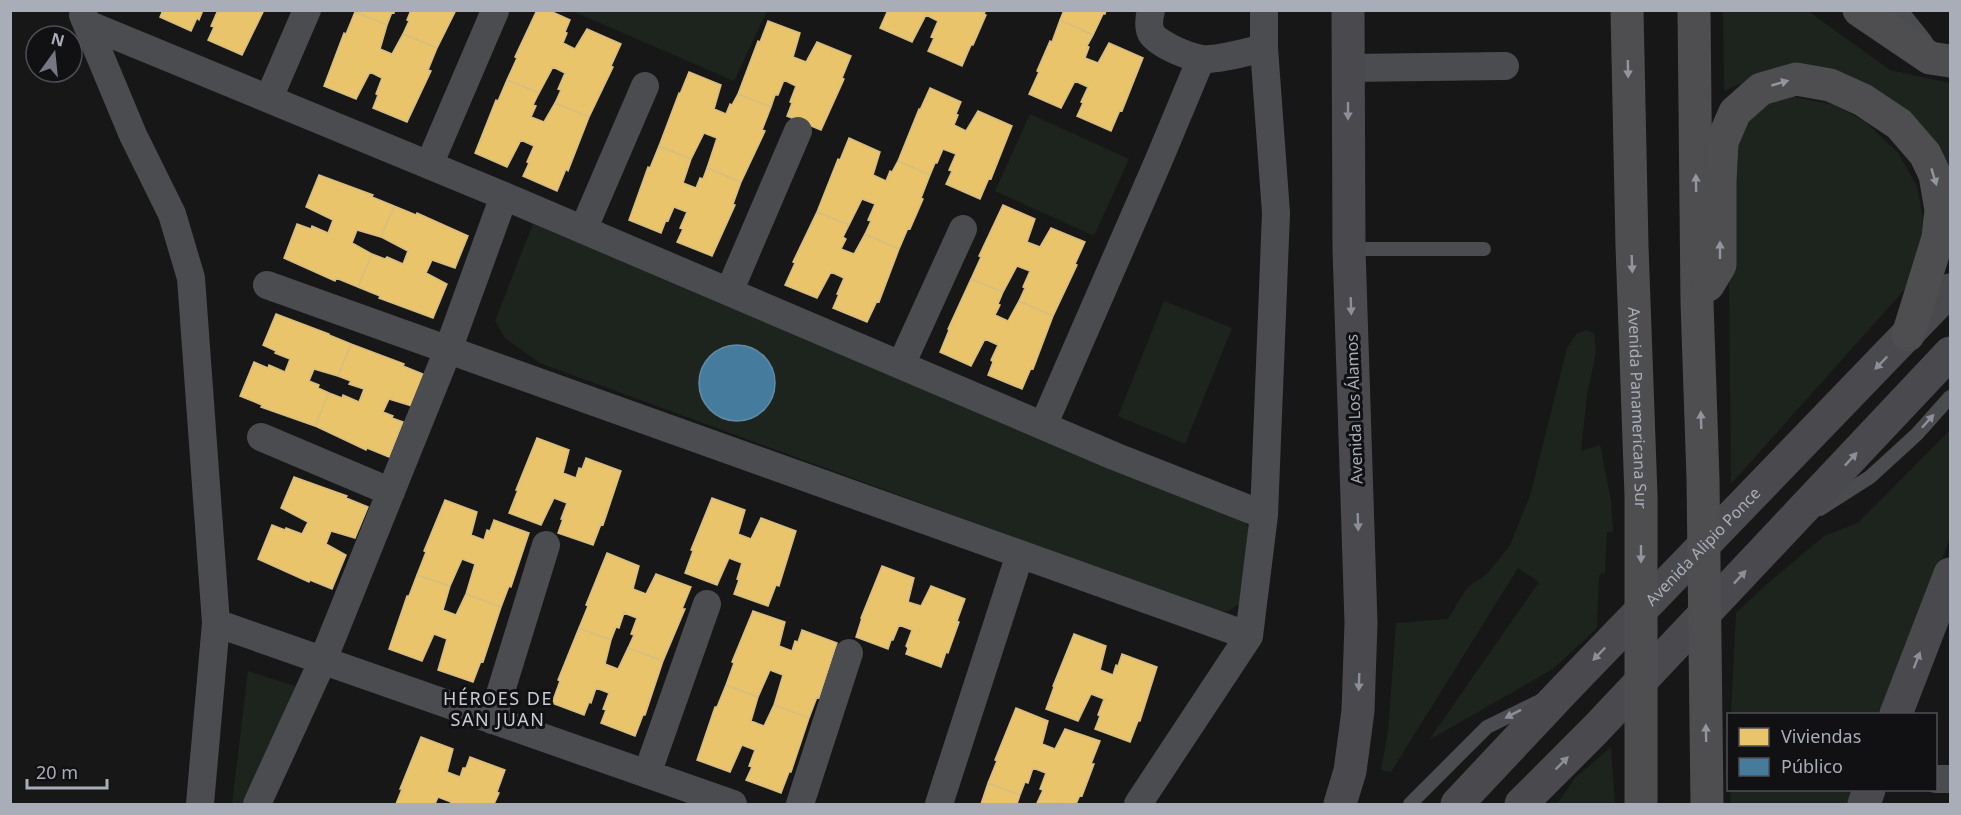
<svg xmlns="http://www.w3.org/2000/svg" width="1961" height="815" viewBox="0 0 1961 815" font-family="'Noto Sans',sans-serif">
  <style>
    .green { fill: #1d241e }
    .homes { fill: #e9c46a; stroke: #d6bd81; stroke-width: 1.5 }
    .public { fill: #457b9d; stroke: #638aa5; stroke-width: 1.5 }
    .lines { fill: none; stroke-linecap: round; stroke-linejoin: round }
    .lane { stroke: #4b4c50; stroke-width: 14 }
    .street { stroke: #4b4c50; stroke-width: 28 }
    .secondary { stroke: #4a4a4e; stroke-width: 33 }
    .highway { stroke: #4e4e51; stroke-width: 33 }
    .oneway { fill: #92959e }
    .oneway2 { fill: #8c8f98 }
    .oneway3 { fill: #8c9099 }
    .labels { text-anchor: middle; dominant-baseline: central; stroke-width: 6; stroke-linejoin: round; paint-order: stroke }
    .street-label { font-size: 16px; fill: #a8adb8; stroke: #111113 }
    .neighbourhood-label { font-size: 18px; letter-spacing: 1.5px; fill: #c9ccd4; stroke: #111113 }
  </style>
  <rect width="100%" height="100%" fill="#171717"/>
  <path class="green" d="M572,11L767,10V11L734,81Z
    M1723,11H1808L1890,70L1950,83V182L1912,126L1775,69L1724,91Z
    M1794,97L1834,105L1866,122L1898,153L1917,186L1925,229L1922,270L1731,484L1728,164L1740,126L1766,104Z
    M1030,114L1129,159L1094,236L995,191Z
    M533,224L1245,521L1250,531L1239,604L1228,611L1217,612L540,363L505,338L495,321Z
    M1164,301L1232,328L1185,444L1118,416Z
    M1586,330L1594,333L1596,351L1587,396L1581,451L1600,445L1611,501L1613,532H1607L1605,573L1599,575L1597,628L1553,669L1429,740L1539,582L1518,568L1391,772L1381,770L1388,731L1396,623L1448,619L1467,588L1488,573L1510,545L1530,496L1567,348L1576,334Z
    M1950,430V538L1884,714H1731L1736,613L1767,584L1824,536L1858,523Z
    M248,671L295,686L247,804H232Z
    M1611,747L1615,804H1557L1575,778Z
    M1730,790H1856L1851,804H1731Z"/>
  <path class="homes" d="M163,10H203L199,20L197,18L191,31L160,17Z
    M264,10L242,55L208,40L214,27L211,26L218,10Z
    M356,10H395L394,13L392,12L387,25L355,12Z
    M411,10H456L437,48L403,34L409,21L407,20Z
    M537,10H548L570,20L565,32L567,33L563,43L575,49L587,29L621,44L611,66L613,67L589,117L555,103L561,90L558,89L565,73L553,67L539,93L507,80L517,58L515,57Z
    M888,10H986L984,14L986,15L973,45H971L962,66L928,51L934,38L931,37L938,21L926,15L912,42L880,28Z
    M1064,10H1106L1105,14H1103L1093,35L1060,20Z
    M355,12L387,25L380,49L392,54L403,34L437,48L428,70L431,71L407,122L373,108L378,95L376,94L382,78L370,72L356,99L324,86L344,33L346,34Z
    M1060,20L1093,35L1087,46L1089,47L1085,58L1098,63L1109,43L1143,58L1122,111L1120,110L1111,131L1077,116L1083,103L1081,102L1088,87L1075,81L1061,108L1029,94L1039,72L1037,71L1050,41L1052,42Z
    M768,21L800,33L793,57L806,62L817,42L851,56L842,78L844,79L821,130L787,116L792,103L790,102L796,86L784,80L778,95H775L771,107L738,94L758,41L760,42Z
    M689,72L721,85L714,109L726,114L730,104L732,105L738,94L771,107L762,130L765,131L741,182L707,168L717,138L704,133L691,159L659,146L679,93L680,94Z
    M507,80L539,93L533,105L536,106L531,117L544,122L555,103L589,117L568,171L566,169L557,191L523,176L529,163L527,162L534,146L521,140L507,167L475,153L496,100L498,101Z
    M930,88L961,102L956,114L958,115L954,125L966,131L978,111L1012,126L991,179L989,178L980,199L946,184L952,171L949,170L956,154L943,149L937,163H935L930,175L898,161L919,109L920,110Z
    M849,138L880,152L873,175L886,181L890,171L892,172L898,161L930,175L921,198L923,199L910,229L908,228L899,249L865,234L871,221L868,220L875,204L862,199L849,225L817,212L838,159L840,160Z
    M659,146L691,159L683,183L696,188L700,178L703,179L707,168L741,182L733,204L735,205L712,256L677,242L683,229L680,228L687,212L674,207L668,221L666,220L661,233L629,220L648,167L650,168Z
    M319,175L373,195L372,197L394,206L381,237L357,230L352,243L372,254L358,287L336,278L335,281L284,258L297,224L311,229L312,226L328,233L333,220L306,207Z
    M1003,205L1035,219L1027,242L1040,247L1051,228L1085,242L1075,264L1077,265L1053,316L1019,301L1025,288L1023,287L1030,271L1017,266L1003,292L971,279L981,257L979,256Z
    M394,206L416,215L417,213L468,236L455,268L432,260L426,273L447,284L433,318L379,298L380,296L358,287L372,254L385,259L387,257L403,264L408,251L381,237Z
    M817,212L849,225L843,237L846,239L841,249L854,254L865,234L899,249L879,302L877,301L867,322L833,308L839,294H837L844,278L831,272L817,298L785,285L795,263L793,262Z
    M971,279L1003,292L998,304L1000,305L995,315L1008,321L1019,301L1053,316L1033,369L1031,368L1022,389L988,375L993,362L991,360L998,345L985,339L971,366L940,352L949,330L948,329Z
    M276,314L329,334V335L351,344L338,376L314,369L309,381L319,385L318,388L329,393L315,426L261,407L262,405L240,396L254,362L268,368L269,365L285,372L290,359L275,353L276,351L263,345Z
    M351,344L404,364L403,366L425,375L412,406L389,399L383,412L393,416L392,418L403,422L389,457L367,448L366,450L315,426L329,393L342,398L343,395L359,402L364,389L349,384L351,381L338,376Z
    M537,438L569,450L563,473L576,478L579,468L582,469L586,458L621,471L603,525L601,524L593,545L558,533L563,519H561L567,503L554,498L541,525L509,513L518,490H516Z
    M294,477L347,496L346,498L368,507L355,538L331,531L326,544L346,555L332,589L310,580L309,582L258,559L272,525L285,530L286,528L302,534L308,522L281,508Z
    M712,498L745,510L738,534L751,539L761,518L796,531L779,586L776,585L768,606L734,594L739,580L737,579L742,563L729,558L717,585L685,573L693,551L691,550Z
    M445,500L477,512L471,535L484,540L487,530L490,531L494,520L529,533L511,587L509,586L501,607L466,594L475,564L462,559L450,586L417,575L426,552L424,551Z
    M607,553L639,566L633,589L646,594L656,574L691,587L682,609H685L663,661L628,648L634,635L631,634L637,618L624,613L619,628L616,627L611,640L579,628L588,606L586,605Z
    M882,566L914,578L908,602L921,606L931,586L965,599L957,621L959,622L948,653L946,652L941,667L906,654L908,648L906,646L912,630L899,625L893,640H891L888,649L856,637L862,618H861Z
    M417,575L450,586L443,610L456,615L466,594L501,607L483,662L481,661L473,682L438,670L447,639L434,634L422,661L389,649L407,596H409Z
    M753,611L785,622L779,646L792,651L795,641L798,642L802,630L837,643L819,698L817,697L809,718L774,705L783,675L770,670L758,697L726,685L734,663L732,662Z
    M579,628L611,640L605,664L618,669L628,648L663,661L645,715H643L635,736L601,723L606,710L603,709L609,693L596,688L591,703L589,702L584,715L552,703L560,681L558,680Z
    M1074,634L1106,646L1100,670L1113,675L1116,665L1118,666L1122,654L1157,667L1140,721H1138L1130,742L1095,729L1100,716L1098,715L1104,699L1091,694L1078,721L1046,709L1054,687L1053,686Z
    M726,685L758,697L751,721L764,726L774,705L809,718L791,772H789L781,793L746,780L752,767L749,766L755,750L742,745L730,772L697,760L715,707H717Z
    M1016,708L1048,721L1042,744L1055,749L1065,729L1100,741L1091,764H1094L1082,796L1080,795L1076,804L1037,803L1043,790L1040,789L1046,773L1033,768L1028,783L1025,782L1020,795L988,783L997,761L995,760Z
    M421,737L453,749L447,772L460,777L463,768H466L470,757L505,770L497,792L499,793L494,804H450L451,802L438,797L435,804H396L402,789H400Z
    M988,783L1020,795L1017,804H981Z"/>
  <path class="public" d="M699 383a38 38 0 1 1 76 0a38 38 0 1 1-76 0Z"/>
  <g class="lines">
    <path class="lane" d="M1349,249H1484
      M1820,509L1870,477L1917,434L1950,397
      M1410,804L1487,727L1540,701"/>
    <path class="street" d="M1151,10C1149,18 1148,26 1151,33C1158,45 1196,61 1209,59C1227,58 1246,52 1264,48
      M1892,10L1920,45
      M83,15L133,135L172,214L191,278L216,623L200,804
      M87,24L504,196L1114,456L1264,515
      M1348,68L1505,66
      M269,98L307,10
      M429,165L495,11
      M583,230L645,86
      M267,285L1249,636
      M729,292L798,131
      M901,365L963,229
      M1043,426L1158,162L1201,59
      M261,437L391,492
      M216,623L733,804
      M492,720L546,545
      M647,774L707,604
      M1936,779H1950
      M257,804L323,660L448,350L504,196
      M800,804L849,653
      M939,804L1020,554
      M1138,804L1249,636L1264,515L1276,213L1264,48V10"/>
    <g class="secondary">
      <path d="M1896,714L1950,574"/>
      <path d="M1340,804L1350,771L1358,711L1361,623L1349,249L1348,10"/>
      <path id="s1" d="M1457,804L1566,688L1950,290"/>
      <path d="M1521,804L1595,730L1950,353"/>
      <path d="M1864,804L1869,790"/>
    </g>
    <g class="highway">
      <path id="s2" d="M1627,10L1632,246L1641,495V804"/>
      <path d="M1694,10L1697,302L1703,479L1707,804"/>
      <path d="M1859,10L1930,58L1950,61"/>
      <path d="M1708,285L1720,265V181L1722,142L1735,112L1761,89L1796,79L1830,85L1863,100L1899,124L1925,154L1935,175L1941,210L1938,238L1908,335"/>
    </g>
  </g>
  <defs><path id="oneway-solid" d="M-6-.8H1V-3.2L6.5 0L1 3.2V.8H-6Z" transform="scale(1.5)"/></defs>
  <g class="oneway">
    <use href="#oneway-solid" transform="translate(1628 69) rotate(89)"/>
    <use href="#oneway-solid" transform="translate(1780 83) rotate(-16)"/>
    <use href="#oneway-solid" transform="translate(1934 177) rotate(73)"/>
    <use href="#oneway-solid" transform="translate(1696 183) rotate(-91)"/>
    <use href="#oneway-solid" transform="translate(1720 250) rotate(-90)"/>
    <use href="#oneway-solid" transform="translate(1632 264) rotate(88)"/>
    <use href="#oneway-solid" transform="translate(1701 420) rotate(-92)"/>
    <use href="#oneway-solid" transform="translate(1641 554) rotate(90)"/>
    <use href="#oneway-solid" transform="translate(1706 733) rotate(-91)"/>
  </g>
  <g class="oneway2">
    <use href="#oneway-solid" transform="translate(1348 111) rotate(90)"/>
    <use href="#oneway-solid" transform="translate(1351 306) rotate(88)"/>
    <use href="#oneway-solid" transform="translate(1881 363) rotate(134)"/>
    <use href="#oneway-solid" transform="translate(1851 459) rotate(-47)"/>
    <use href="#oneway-solid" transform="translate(1358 522) rotate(88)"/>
    <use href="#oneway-solid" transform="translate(1740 577) rotate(-47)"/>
    <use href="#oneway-solid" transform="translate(1599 654) rotate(134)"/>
    <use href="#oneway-solid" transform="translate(1917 660) rotate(-69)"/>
    <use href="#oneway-solid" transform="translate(1359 682) rotate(92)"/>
    <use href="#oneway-solid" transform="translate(1562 763) rotate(-45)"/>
  </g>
  <g class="oneway3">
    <use href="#oneway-solid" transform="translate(1928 421) rotate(-48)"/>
    <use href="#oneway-solid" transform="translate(1513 714) rotate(153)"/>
  </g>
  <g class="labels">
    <g class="street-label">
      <text stroke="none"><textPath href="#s2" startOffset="398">Avenida Panamericana Sur</textPath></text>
      <text transform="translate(1354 409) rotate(-92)">Avenida Los Álamos</text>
      <text stroke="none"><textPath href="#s1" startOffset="356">Avenida Alipio Ponce</textPath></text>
    </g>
    <g class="neighbourhood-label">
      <text x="498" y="698">HÉROES DE<tspan x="498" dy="21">SAN JUAN</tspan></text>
    </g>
  </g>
  <rect width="1961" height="815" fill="none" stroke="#a8adb8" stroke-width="24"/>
  <rect x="1727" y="713" width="210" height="78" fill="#111113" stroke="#4d4f55" stroke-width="1.5"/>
  <rect x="1739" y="728" width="30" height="18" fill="#e9c46a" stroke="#4d4f55" stroke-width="1.5"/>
  <text x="1781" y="743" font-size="18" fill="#a8adb8">Viviendas</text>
  <rect x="1739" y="758" width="30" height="18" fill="#457b9d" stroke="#4d4f55" stroke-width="1.5"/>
  <text x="1781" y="773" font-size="18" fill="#a8adb8">Público</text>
  <g transform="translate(54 54) rotate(15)"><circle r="28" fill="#111113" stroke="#4d4f55" stroke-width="1.5"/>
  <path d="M0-4.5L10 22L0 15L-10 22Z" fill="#757880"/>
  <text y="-9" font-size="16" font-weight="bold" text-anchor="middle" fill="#a8adb8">N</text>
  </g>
  <path d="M27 779v9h80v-9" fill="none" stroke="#a8adb8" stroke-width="3"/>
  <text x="36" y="779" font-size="18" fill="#a8adb8" stroke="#111113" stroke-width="4.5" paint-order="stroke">20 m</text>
</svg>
